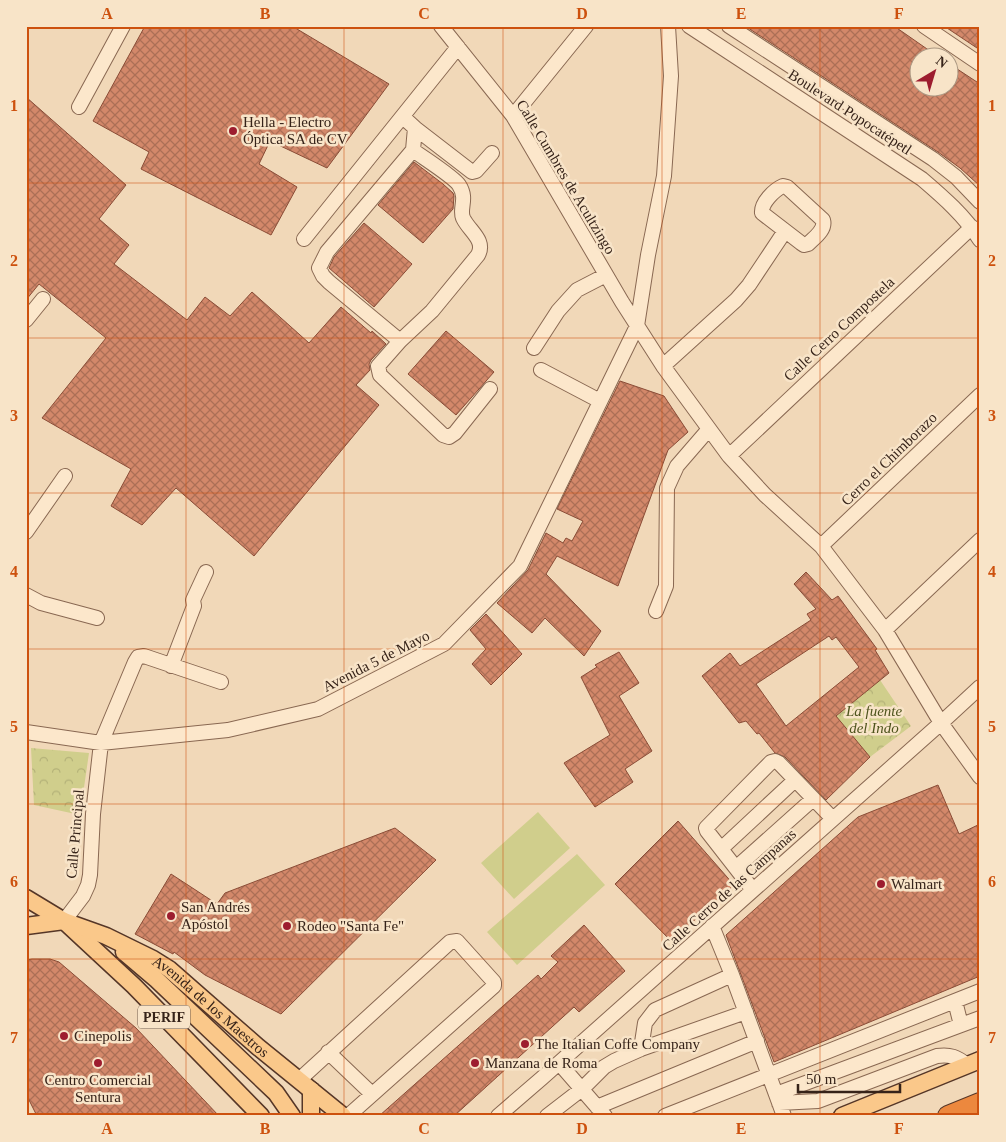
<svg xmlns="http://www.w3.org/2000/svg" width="1006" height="1142" viewBox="0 0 1006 1142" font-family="Georgia,serif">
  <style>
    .park { fill: url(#park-crowns) }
    .pitch { fill: #d0ce8c }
    .building { fill: url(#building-cross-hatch); stroke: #8a4c36; fill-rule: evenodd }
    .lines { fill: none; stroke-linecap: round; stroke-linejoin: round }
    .minor-casing { stroke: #896852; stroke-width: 16 }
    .major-casing { stroke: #553627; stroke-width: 19 }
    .highway-casing { stroke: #553627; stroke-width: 22 }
    .minor { stroke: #fce7cb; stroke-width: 14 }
    .major { stroke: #fac88a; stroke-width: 16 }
    .highway { stroke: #ec883e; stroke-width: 20 }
    .grid { fill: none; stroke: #cd510e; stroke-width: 1; stroke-opacity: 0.55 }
    .poi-dot { fill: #9d1d2f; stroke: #f8e4c8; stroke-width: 2 }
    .labels { text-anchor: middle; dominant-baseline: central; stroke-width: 5; stroke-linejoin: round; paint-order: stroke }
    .shield { fill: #f8e4c8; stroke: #705d4e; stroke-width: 1 }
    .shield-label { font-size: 14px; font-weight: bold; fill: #362319 }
    .street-label { font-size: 15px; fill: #362319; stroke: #f8e4c8 }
    .poi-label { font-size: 15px; fill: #362319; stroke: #f8e4c8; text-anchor: start }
    .park-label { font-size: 15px; font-style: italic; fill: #4e541d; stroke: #f8e4c8 }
    .neatline { fill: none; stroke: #cd510e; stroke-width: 2 }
    .grid-label { font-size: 16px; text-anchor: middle; font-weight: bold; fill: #cd510e }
  </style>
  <defs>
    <pattern id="park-crowns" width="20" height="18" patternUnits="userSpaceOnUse" patternTransform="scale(1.25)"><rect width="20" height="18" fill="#d0ce8c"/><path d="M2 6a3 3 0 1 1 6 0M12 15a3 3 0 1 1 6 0" fill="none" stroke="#b3b178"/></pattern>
    <pattern id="building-cross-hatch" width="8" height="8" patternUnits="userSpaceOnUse" patternTransform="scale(1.25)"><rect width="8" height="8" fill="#d3886a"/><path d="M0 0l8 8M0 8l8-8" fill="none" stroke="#ac6f56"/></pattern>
  </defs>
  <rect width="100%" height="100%" fill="#f1d8b8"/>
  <path class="park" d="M880,680L911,726L870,757L835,717Z
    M31,748L89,753L80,815L34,805Z"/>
  <path class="pitch" d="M538,812L570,848L514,899L481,863Z
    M577,854L605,885L517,965L487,932Z"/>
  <path class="building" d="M145,26H292L389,84L327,168L270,141L259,164L297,187L271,235L141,169L149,152L93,121Z
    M745,26H894L940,58H918V88H948V63L980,84V186L960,168L938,152Z
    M944,26H980V50Z
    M26,97L126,185L99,219L129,245L114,264L187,320L205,297L230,316L252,292L309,343L341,307L371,333L372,331L386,344L371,360L369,364L370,370L356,385L379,405L254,556L176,488L142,525L111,506L131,469L42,418L106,338L39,284L26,300Z
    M414,162L443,184L453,193L454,196L453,209L423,243L378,205Z
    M364,223L412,264L374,307L329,268L334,257Z
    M446,331L494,372L456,415L408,374Z
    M620,381L664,396L688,432L668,450L618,586L557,556L546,574L601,631L584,656L545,618L532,633L497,603L528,570L546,533L563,543L566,538L572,541L583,521L557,509Z
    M806,572L832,600L838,596L877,649L875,650L889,673L836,716L870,757L826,800L785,757L775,753L759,733L757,734L746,721L739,723L702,676L730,653L740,666L811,620L807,614L816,609L794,584ZM829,636L832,640L836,637L859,667L786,726L756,684Z
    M486,614L522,654L491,685L472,664L486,649L470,630Z
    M619,652L639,683L619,696L652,751L625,769L633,782L595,807L564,763L610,735L581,677L597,667L595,665Z
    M938,785L959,834L980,824V976L774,1062L726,935L858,817Z
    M678,821L734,885L671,941L615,884Z
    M395,828L436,860L281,1014L205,975L174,952L173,954L135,934L171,874L217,904L225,893Z
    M584,925L625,971L579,1012L574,1007L454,1116H379L538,975L541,979L558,962L551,956Z
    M32,959H50L59,962L136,1028L219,1116H37L26,1094V960Z"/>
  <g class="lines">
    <defs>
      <path id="minor" d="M441,26L513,116L622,302L663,366L729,456L765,495L821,546L885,630L941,723L980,777
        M689,26L922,179C943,197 965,216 980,240
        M729,26L933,159L956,177L980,202
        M924,26L980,64
        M79,107L123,26
        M513,116L586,26
        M403,117L415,128L413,150C422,157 454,177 459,185C468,199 459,208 463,218C469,231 486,240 478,255L432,311L400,341L378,366L380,375L443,435L449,437L455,433L490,389
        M415,128L472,172L476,171L492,153
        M783,186L787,187L823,220C826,230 814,238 808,244L804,245L801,243L762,213C761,203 774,190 783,186Z
        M304,239L458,47
        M26,320L43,299
        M400,341L329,282L323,276L319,268L327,252L413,150
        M534,348L558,311L577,290L606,275
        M663,366L736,300L749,285L785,231
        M541,370L600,401
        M729,456L972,227
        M26,532L65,476
        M821,546L980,395
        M26,595L41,603L97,618
        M656,611L666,586L667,488L677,466L709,429
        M885,630L980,540
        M171,666L194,606L193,600L206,572
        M26,732L101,743L228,730L318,709L444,644L520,566L637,326L648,255L664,176L671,76L668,26
        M722,848L795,780
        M737,867L813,799
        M753,890L707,831L706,828L771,762L775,761L779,763L833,819
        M64,921L83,896L88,885L90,875L93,814L101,743L135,662L138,657L144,656L221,682
        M712,926L732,975L784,1116
        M955,1001L961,1025
        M641,1049L645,1023L655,1010L732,975
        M328,1052L372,1094
        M559,1063L605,1116
        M299,1080L450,942L457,941L494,982V986L348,1116
        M776,1094L980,1018
        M779,1103L818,1101L937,1056C950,1054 957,1057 967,1065
        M597,1107L757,1041
        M498,1116L542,1078L941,723L980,687
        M547,1116L582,1089L604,1067L614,1061L641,1049L746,1012
        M665,1116L980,991"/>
      <g id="major">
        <path d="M26,898L64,921L134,986L261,1116"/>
        <path id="s1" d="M26,926L64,921L106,936L153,959L169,969L258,1047L343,1116"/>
        <path d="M124,952L157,980L276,1093L292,1116"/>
        <path d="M311,1090V1116"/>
        <path d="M842,1116L980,1060"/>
      </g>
      <path id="highway" d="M948,1116L980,1103"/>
    </defs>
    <use href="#minor" class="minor-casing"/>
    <use href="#major" class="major-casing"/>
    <use href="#highway" class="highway-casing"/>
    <use href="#minor" class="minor"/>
    <use href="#major" class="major"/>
    <use href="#highway" class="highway"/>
  </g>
  <path class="grid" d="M186,26V1116M344,26V1116M503,26V1116M662,26V1116M820,26V1116M26,183H980M26,338H980M26,493H980M26,649H980M26,804H980M26,959H980"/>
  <g class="poi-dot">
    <circle cx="233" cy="131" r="5"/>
    <circle cx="881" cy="884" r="5"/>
    <circle cx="171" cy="916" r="5"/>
    <circle cx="287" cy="926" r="5"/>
    <circle cx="64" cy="1036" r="5"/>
    <circle cx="525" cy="1044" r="5"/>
    <circle cx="98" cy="1063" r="5"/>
    <circle cx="475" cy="1063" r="5"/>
  </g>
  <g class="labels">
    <rect class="shield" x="138" y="1005.5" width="52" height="23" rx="4"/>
    <g class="shield-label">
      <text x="164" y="1017">PERIF</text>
    </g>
    <g class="street-label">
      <text transform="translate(850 112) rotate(33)">Boulevard Popocatépetl</text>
      <text transform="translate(566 177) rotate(59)">Calle Cumbres de Acultzingo</text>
      <text transform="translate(839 329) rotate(-43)">Calle Cerro Compostela</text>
      <text transform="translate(889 459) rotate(-44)">Cerro el Chimborazo</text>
      <text transform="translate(376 661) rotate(-27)">Avenida 5 de Mayo</text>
      <text transform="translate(75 834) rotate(-85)">Calle Principal</text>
      <text transform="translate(729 890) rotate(-42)">Calle Cerro de las Campanas</text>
      <text stroke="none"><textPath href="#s1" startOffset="210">Avenida de los Maestros</textPath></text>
    </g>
    <g class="poi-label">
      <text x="243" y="122">Hella - Electro<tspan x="243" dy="17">Óptica SA de CV</tspan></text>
      <text x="891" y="884">Walmart</text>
      <text x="181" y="907">San Andrés<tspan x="181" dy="17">Apóstol</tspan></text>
      <text x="297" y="926">Rodeo "Santa Fe"</text>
      <text x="74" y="1036">Cinepolis</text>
      <text x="535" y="1044">The Italian Coffe Company</text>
      <text x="485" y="1063">Manzana de Roma</text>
      <text x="98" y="1080" text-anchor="middle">Centro Comercial<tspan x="98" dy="17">Sentura</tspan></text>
    </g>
    <g class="park-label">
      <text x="874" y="711">La fuente<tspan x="874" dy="17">del Indo</tspan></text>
    </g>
  </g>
  <rect width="1006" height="1142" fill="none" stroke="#f8e4c8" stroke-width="55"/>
  <g transform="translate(934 72) rotate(38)"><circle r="24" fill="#f8e4c8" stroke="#aa9782"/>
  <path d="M0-4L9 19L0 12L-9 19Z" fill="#9d1d2f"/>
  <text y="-8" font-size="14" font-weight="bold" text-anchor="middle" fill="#362319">N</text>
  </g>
  <path d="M798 1084v8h102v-8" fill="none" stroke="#362319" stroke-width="2.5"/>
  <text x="806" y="1084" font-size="15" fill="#362319" stroke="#f8e4c8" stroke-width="4" paint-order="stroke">50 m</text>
  <rect x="28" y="28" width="950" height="1086" class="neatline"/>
  <g class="grid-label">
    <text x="107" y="19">A</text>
    <text x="265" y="19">B</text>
    <text x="424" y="19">C</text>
    <text x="582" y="19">D</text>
    <text x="741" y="19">E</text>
    <text x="899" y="19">F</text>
    <text x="14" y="111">1</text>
    <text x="992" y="111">1</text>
    <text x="14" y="266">2</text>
    <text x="992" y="266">2</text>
    <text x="14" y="421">3</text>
    <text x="992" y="421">3</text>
    <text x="14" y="577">4</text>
    <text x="992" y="577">4</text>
    <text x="14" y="732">5</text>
    <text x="992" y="732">5</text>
    <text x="14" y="887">6</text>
    <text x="992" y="887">6</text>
    <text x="14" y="1043">7</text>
    <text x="992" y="1043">7</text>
    <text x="107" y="1134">A</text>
    <text x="265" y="1134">B</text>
    <text x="424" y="1134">C</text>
    <text x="582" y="1134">D</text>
    <text x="741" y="1134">E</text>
    <text x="899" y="1134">F</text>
  </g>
</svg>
